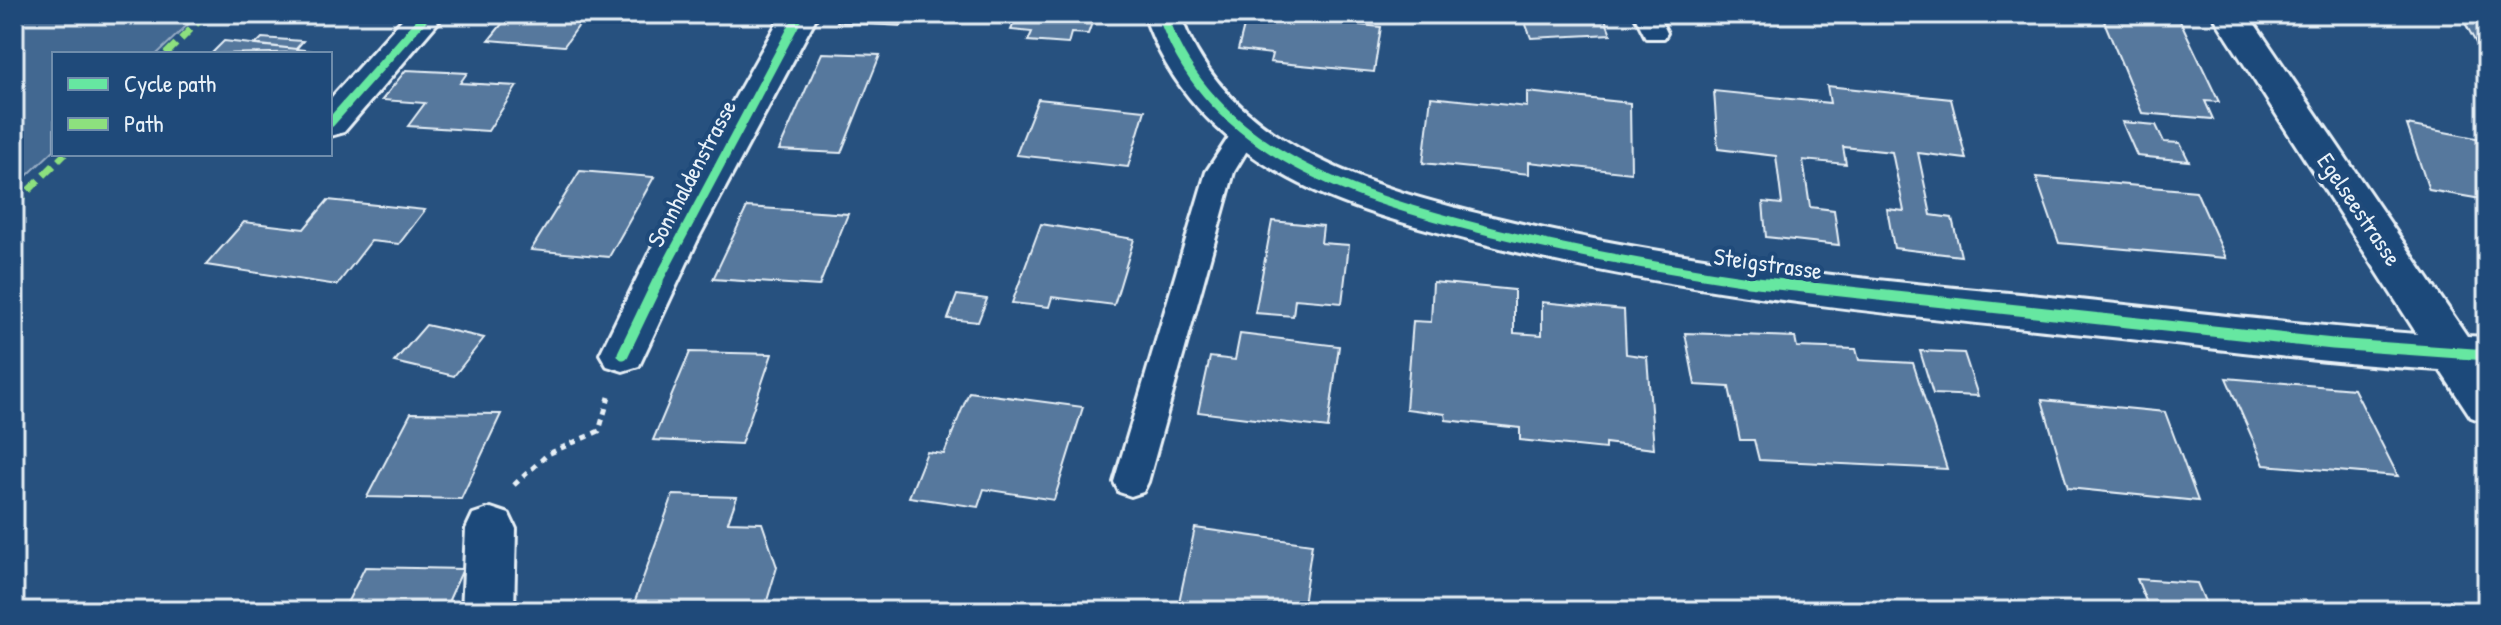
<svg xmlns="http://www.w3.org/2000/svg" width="2501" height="625" viewBox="0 0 2501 625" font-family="'Patrick Hand',sans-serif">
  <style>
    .green { fill: #436891; stroke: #96acc4; stroke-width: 2 }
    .building { fill: #57789d; stroke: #e8f1f8; stroke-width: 2 }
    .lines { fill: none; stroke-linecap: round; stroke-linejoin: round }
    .lane-casing { stroke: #e8f1f8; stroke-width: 6 }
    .street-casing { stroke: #e8f1f8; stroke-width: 6 }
    .path { stroke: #e8f1f8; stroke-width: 5; stroke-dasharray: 6 6; stroke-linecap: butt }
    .lane { fill: #1f4a7a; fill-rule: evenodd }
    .street { fill: #1f4a7a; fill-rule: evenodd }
    .quiet { stroke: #8de07e; stroke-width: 7; stroke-dasharray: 14 7; stroke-linecap: butt }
    .cycleway-far1-casing { stroke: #1f4a7a; stroke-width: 13 }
    .cycleway-casing { stroke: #1f4a7a; stroke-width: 16 }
    .cycleway-far1 { stroke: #66e7a1; stroke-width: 9 }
    .cycleway { stroke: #66e7a1; stroke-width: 11 }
    .labels { text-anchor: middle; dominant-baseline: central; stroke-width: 8; stroke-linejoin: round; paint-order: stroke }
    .street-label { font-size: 24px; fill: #e8f1f8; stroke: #1f4a7a }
  </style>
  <rect width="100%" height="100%" fill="#27517f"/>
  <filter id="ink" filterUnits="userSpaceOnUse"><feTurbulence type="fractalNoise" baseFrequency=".0125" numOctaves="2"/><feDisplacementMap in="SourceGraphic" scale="16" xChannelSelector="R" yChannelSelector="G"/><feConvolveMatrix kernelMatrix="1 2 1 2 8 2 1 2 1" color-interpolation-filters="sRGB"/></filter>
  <g filter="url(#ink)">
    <path class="green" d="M14,14H199L157,54H54V150L14,188Z"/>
    <path class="building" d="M510,14H587L564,46L489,40Z
      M841,14H917H905L901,26L837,22Z
      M1018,14H1095L1088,34L1071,33L1068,44L1028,41L1032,32L1011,30Z
      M1247,14L1381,27L1374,72L1270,62L1272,54L1238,50Z
      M1522,14H1603L1611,34L1531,38Z
      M2101,14H2177L2219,102L2205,101L2213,119L2142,113Z
      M2460,14H2487V53L2481,52Z
      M262,38L303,41L296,49L255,45Z
      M224,41L296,49L322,52L211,54Z
      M822,53L880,55L841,153L779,150Z
      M406,70L467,73L460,83L517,86L488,131L408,126L425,103L382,100Z
      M1827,86L1951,99L1966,159L1918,153L1931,215L1952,218L1961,256L1894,248L1887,209L1904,211L1892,152L1843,147L1846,164L1803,160L1810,207L1834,210L1839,245L1766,237L1763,202L1782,204L1776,156L1718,149L1714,91L1830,103Z
      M1527,92L1630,103L1631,173L1529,162V174L1423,163L1431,97L1527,107Z
      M1038,99L1145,110L1128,167L1016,155Z
      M2122,122L2156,125L2164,142L2180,143L2189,161L2137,156Z
      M2407,125L2487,140V200L2429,190Z
      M580,171L654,177L609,257L531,250Z
      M2036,177L2196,191L2226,258L2059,243Z
      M328,200L425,210L399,244L371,241L337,285L206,265L244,222L304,229Z
      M747,207L848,214L819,286L713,279Z
      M1272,221L1323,226L1321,243L1349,245L1342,303L1295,299L1293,316L1255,313Z
      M1041,224L1134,239L1114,305L1052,297L1049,307L1012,303Z
      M1433,282L1514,290V333L1542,335V302L1624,310L1626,354L1647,357L1654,449L1605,443V449L1520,440V428L1446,420L1445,414L1406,409L1413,321L1431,322Z
      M957,295L987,299L978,322L948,319Z
      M426,325L484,338L454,376L394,362Z
      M1685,333L1795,337L1797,347L1856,349L1859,360L1913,363L1947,469L1759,460L1754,440H1740L1729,387L1695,385Z
      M1240,334L1339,346L1328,428L1198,412L1210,357L1235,360Z
      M1920,351L1964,353L1978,396L1933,394Z
      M690,352L772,354L741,444L653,440Z
      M2226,378L2354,389L2398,476L2264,465Z
      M969,392L1083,407L1054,500L984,489L978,507L909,497L927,452L944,454Z
      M2042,400L2165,412L2198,501L2068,488Z
      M411,413L501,414L461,499L367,497Z
      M673,495L737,497L728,522L762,523L777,567L764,611L632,609Z
      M1195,528L1312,544L1302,611H1177Z
      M365,567L463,569L444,611H343Z
      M2137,579L2197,583L2209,611H2150Z"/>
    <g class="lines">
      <defs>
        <path id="lane" d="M1634,14H1658L1667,33L1664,38H1646Z
          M1245,123L1254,126L1258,132L1234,172L1148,482L1143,492L1131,496L1119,492L1114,482L1206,172L1236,126Z"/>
        <path id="street" d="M407,14H445L344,132L330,136V99Z
          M782,14H818L699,237L639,366L623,371L607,366L600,354L657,237Z
          M1144,14H1180C1203,82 1255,127 1318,159C1375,188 1439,204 1501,219C1671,260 1846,278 2020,294C2152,307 2284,324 2417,334L2212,14H2248L2467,336L2487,337V423L2471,417L2440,370C2314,363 2189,344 2063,332C1870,312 1677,293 1488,245C1421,228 1350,211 1289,178C1221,142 1168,88 1144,14Z
          M491,508L509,514L516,529L514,611H462L466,529L473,514Z"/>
      </defs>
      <use href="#lane" class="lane-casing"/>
      <use href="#street" class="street-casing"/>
      <path class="path" d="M514,485L548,454L599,431L609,397"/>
      <use href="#lane" class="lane"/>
      <use href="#street" class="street"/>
      <path class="quiet" d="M166,54L206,14
        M14,205L65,154"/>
      <defs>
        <path id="cycleway-far1" d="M1162,14C1209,155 1362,199 1493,232C1582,254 1671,270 1762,283
          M330,123L427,14
          M657,283L800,14"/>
        <path id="cycleway" d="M1748,281L2333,344L2487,355
          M623,354L658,281"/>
      </defs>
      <use href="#cycleway-far1" class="cycleway-far1-casing"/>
      <use href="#cycleway" class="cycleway-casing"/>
      <use href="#cycleway-far1" class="cycleway-far1"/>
      <use href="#cycleway" class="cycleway"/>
    </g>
  </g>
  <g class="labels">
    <g class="street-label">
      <text transform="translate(691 173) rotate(-62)">Sonnhaldenstrasse</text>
      <text transform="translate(2360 209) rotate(56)">Egelseestrasse</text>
      <text transform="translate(1768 263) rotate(8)">Steigstrasse</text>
    </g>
  </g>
  <rect width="2501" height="625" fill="none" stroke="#1f4a7a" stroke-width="48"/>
  <rect x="24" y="24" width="2453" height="577" fill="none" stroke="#e8f1f8" stroke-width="3" filter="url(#ink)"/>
  <rect x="52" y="52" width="280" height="104" fill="#1f4a7a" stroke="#6f8dac" stroke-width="2"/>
  <rect x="68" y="78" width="40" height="12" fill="#66e7a1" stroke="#6f8dac" stroke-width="2"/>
  <text x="124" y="92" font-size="24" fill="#e8f1f8">Cycle path</text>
  <rect x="68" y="118" width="40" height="12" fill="#8de07e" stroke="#6f8dac" stroke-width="2"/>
  <text x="124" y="132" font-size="24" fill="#e8f1f8">Path</text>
</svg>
